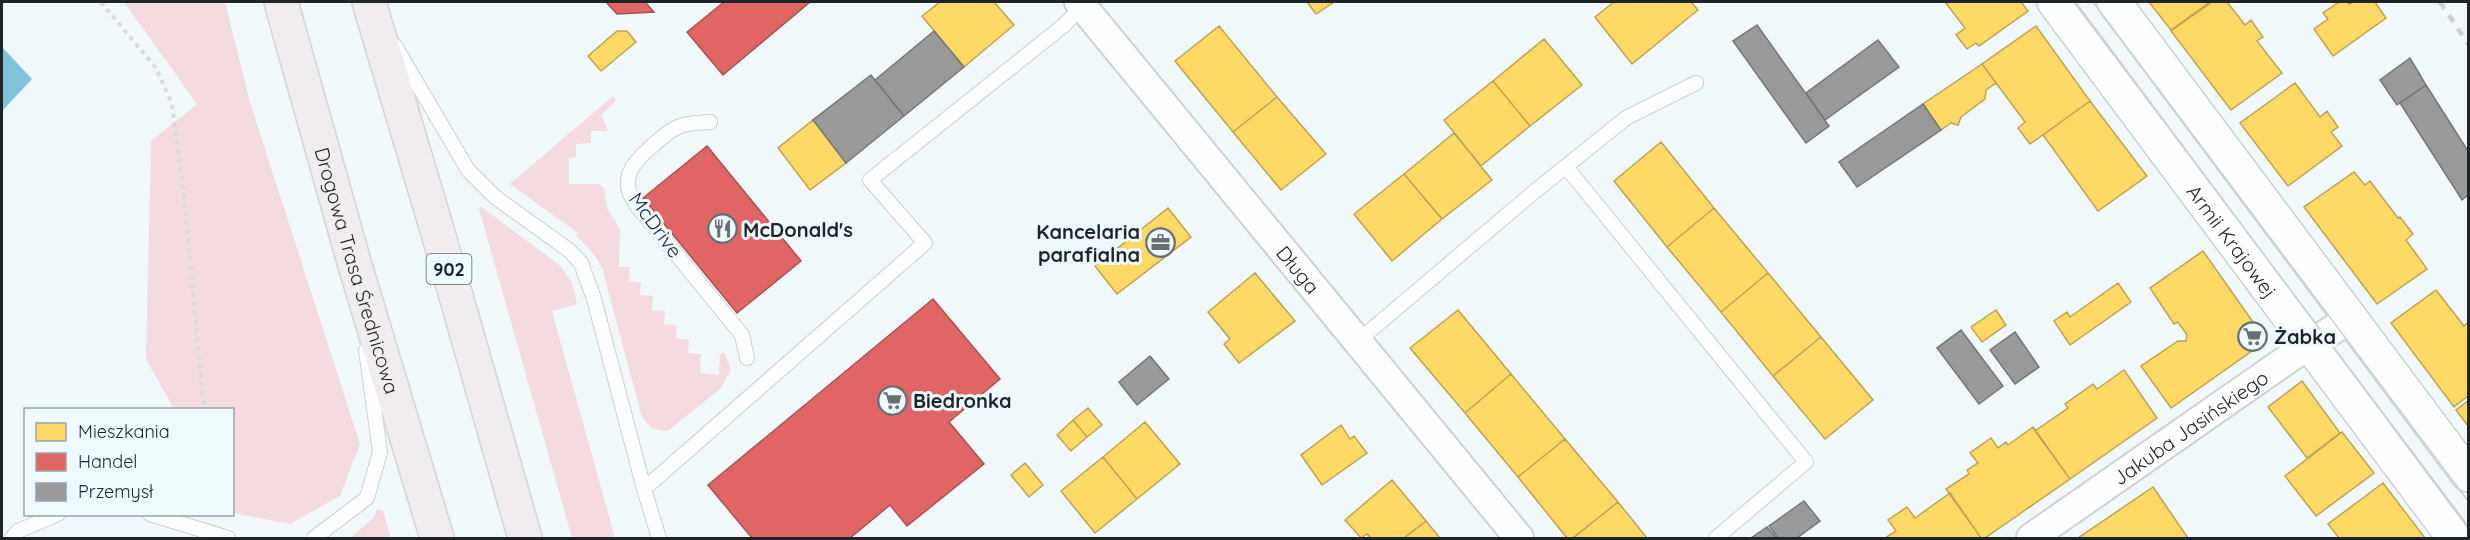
<svg xmlns="http://www.w3.org/2000/svg" width="2470" height="540" viewBox="0 0 2470 540" font-family="Quicksand,sans-serif">
  <style>
    .green { fill: #f4dbdf }
    .water { fill: #7fc3db }
    .homes { fill: #ffd966; stroke: #bca353; stroke-width: 1.5 }
    .shops { fill: #e06666; stroke: #a65253; stroke-width: 1.5 }
    .industry { fill: #999; stroke: #747676; stroke-width: 1.5 }
    .lines { fill: none; stroke-linecap: round; stroke-linejoin: round }
    .service-casing { stroke: #cbd0d3; stroke-width: 16 }
    .minor-casing { stroke: #cbd0d3; stroke-width: 32 }
    .tertiary-casing { stroke: #cbd0d3; stroke-width: 36 }
    .primary-casing { stroke: #d2d5d6; stroke-width: 36 }
    .path { stroke: #dadcdc; stroke-width: 4; stroke-dasharray: 4.5 4.5; stroke-linecap: butt }
    .service { stroke: #fdfefe; stroke-width: 14 }
    .minor { stroke: #fdfefe; stroke-width: 28 }
    .tertiary { stroke: #fdfefe; stroke-width: 33 }
    .primary { stroke: #f1eced; stroke-width: 33 }
    .tram { stroke: #ced0d0; stroke-width: 1.5 }
    .rail { stroke: #ced0d0; stroke-width: 4.5; stroke-dasharray: 8 8; stroke-linecap: butt }
    .labels { text-anchor: middle; dominant-baseline: central; stroke-width: 6; stroke-linejoin: round; paint-order: stroke }
    .shield { fill: #edfaff; stroke: #5d6467; stroke-width: 1.5 }
    .shield-label { font-size: 18px; font-weight: bold; fill: #1f2426 }
    .street-label { font-size: 20px; fill: #1f2426; stroke: #edfaff }
    .poi-label { font-size: 20px; font-weight: bold; fill: #1f2426; stroke: #edfaff; text-anchor: start }
  </style>
  <rect width="100%" height="100%" fill="#f1f8fb"/>
  <path class="green" d="M124,2H225L250,102L360,444L340,496L290,524L233,513L232,410L174,409L146,359L151,141L197,104Z
    M613,96L616,101L601,115L608,131H591V143L576,144V157L569,158V184H599L604,188L607,208L620,229L619,267H630L629,281L641,283L640,295L653,296L652,310L665,311L664,324L677,325L676,338L689,340L688,353L701,354L700,373L719,375L720,354L724,352L731,370L720,389L668,431C655,432 646,425 641,414L602,268C595,255 587,245 576,236L578,233L510,184Z
    M480,206L561,266L572,283L577,304L552,311L615,538H572L479,209Z
    M377,509L383,511L391,538H350L373,518Z"/>
  <path class="water" d="M2,47L32,79L2,111Z"/>
  <path class="homes" d="M940,2H994L1014,25L964,67L922,16Z
    M1307,2H1334L1316,14Z
    M1614,2H1691L1698,10L1632,64L1595,17Z
    M1945,2H2021L2028,11L1979,46L1976,43L1967,49L1956,35L1965,28Z
    M2149,2H2210L2171,30Z
    M2212,2H2227L2245,25L2251,20L2263,37L2257,41L2282,73L2231,110L2171,31Z
    M2339,2H2347L2349,4L2353,2H2375L2386,18L2333,56L2314,29L2328,19L2323,13Z
    M1219,26L1277,97L1233,132L1175,61Z
    M2036,26L2090,101L2030,144L2018,128L2025,122L1982,64Z
    M617,31H627L636,42L601,71L588,56Z
    M1544,39L1582,85L1530,126L1493,81Z
    M1982,64L1996,83L1986,90L1985,99L1961,117L1958,125L1951,123L1941,130L1923,104Z
    M1493,81L1530,126L1481,166L1444,120Z
    M2295,83L2320,117L2327,111L2338,127L2331,132L2342,146L2288,186L2240,123Z
    M1277,97L1326,154L1281,190L1233,132Z
    M2090,101L2147,176L2098,211L2043,135Z
    M813,120L846,163L810,190L778,148Z
    M1454,133L1492,180L1442,219L1404,174Z
    M1661,142L1714,208L1667,247L1614,181Z
    M2354,172L2365,185L2370,181L2398,218L2400,217L2413,234L2406,240L2427,269L2377,304L2304,207Z
    M1404,174L1442,219L1392,261L1354,214Z
    M1168,208L1191,237L1117,294L1095,266Z
    M1714,208L1768,273L1721,312L1667,247Z
    M2203,251L2260,332L2259,346L2171,408L2141,366L2178,341H2186L2187,335L2178,322L2174,324L2150,288Z
    M1255,273L1295,321L1239,363L1224,344L1230,339L1208,312Z
    M1768,273L1821,337L1773,376L1721,312Z
    M2118,283L2131,302L2070,345L2054,321L2067,312L2070,317Z
    M2436,290L2464,326L2468,322V396L2454,407L2391,323Z
    M1458,310L1511,374L1465,413L1410,348Z
    M1996,310L2006,325L1982,342L1971,327Z
    M1821,337L1873,400L1825,439L1773,376Z
    M2124,370L2157,418L2070,479L2035,431L2068,408L2065,404L2093,384L2097,389Z
    M1511,374L1565,439L1518,477L1465,413Z
    M2302,381L2340,433L2307,458L2268,407Z
    M2468,401V426L2456,410Z
    M1088,408L1102,425L1087,437L1073,420Z
    M1073,420L1087,437L1071,451L1057,435Z
    M1145,422L1180,464L1137,499L1103,457Z
    M1341,425L1350,439L1354,436L1367,453L1322,485L1301,455Z
    M2033,427L2070,479L1985,538H1981L1946,489L1969,474L1967,470L1978,463L1970,453L1991,438L1998,448L2006,442L2008,445Z
    M2342,432L2374,473L2316,516L2285,476Z
    M1565,439L1618,502L1573,538H1567L1518,477Z
    M1103,457L1137,499L1095,533L1061,491Z
    M1025,463L1043,485L1029,497L1011,475Z
    M1392,480L1426,521L1404,538H1371L1367,534L1361,538L1345,520Z
    M2383,483L2425,538H2339L2328,524Z
    M2153,487L2188,538H2078Z
    M1950,493L1981,538H1885L1896,531L1888,520L1907,507L1915,518Z
    M1618,502L1647,538H1573Z
    M1426,521L1440,538H1404Z"/>
  <path class="shops" d="M606,2H645L654,12L617,14Z
    M724,2H810L723,75L687,32Z
    M707,146L801,261L737,313L643,198Z
    M933,299L1000,379L949,422L984,464L907,526L890,505L850,538H752L708,485Z"/>
  <path class="industry" d="M1757,25L1829,126L1806,143L1733,41Z
    M934,31L964,67L904,116L875,80Z
    M1878,40L1899,67L1825,120L1806,93Z
    M2410,58L2426,85L2397,105L2380,80Z
    M871,75L904,116L846,163L813,120Z
    M2426,85L2468,151V195L2462,200L2400,103Z
    M1923,104L1941,130L1857,187L1839,162Z
    M1961,330L2003,386L1979,404L1937,348Z
    M2015,332L2039,367L2015,384L1990,350Z
    M1150,356L1169,379L1137,405L1119,382Z
    M1804,501L1820,521L1797,538H1778L1769,526Z
    M1767,527L1776,538H1751Z"/>
  <g class="lines">
    <defs>
      <path id="service" d="M395,46L468,170L495,197L570,251L581,263L594,299L644,489L659,538
        M710,122C699,123 688,122 678,127C668,131 660,139 651,147C631,164 618,181 637,206L742,335L747,358
        M1567,168L1806,462L1716,538
        M1358,341L1534,192L1626,118L1696,83
        M644,489L925,243L870,180L1063,26L1083,6
        M150,514L228,538
        M12,538L18,531L58,514
        M314,538L367,498L380,452L366,350"/>
      <g id="minor">
        <path id="s1" d="M1079,2L1519,538"/>
        <path id="s2" d="M2031,538L2292,356L2351,318"/>
      </g>
      <g id="tertiary">
        <path id="s3" d="M2054,2L2454,538"/>
        <path d="M2114,2L2468,475"/>
      </g>
      <g id="primary">
        <path id="s4" d="M281,2L354,262L437,538"/>
        <path d="M369,2L438,233L525,538"/>
      </g>
    </defs>
    <use href="#service" class="service-casing"/>
    <use href="#minor" class="minor-casing"/>
    <use href="#tertiary" class="tertiary-casing"/>
    <use href="#primary" class="primary-casing"/>
    <path class="path" d="M101,2L156,68L172,104L184,195L204,410"/>
    <use href="#service" class="service"/>
    <use href="#minor" class="minor"/>
    <use href="#tertiary" class="tertiary"/>
    <use href="#primary" class="primary"/>
    <path class="tram" d="M2074,2L2468,526
      M2093,2L2468,501"/>
    <path class="rail" d="M2440,2L2468,44"/>
  </g>
  <defs>
    <symbol id="restaurant-ring" viewBox="-11 -11 22 22"><circle r="9.5" fill="#edfaff" stroke="#686e71" stroke-width="1.5"/><path d="M-5-6h1v4h1v-4h1v4h1v-4h1v5L-1.5 .5V6h-2V.5L-5-1ZM5-6V6H3V1.5H1.5Q1.5-4 5-6Z" fill="#686e71"/></symbol>
    <symbol id="office-ring" viewBox="-11 -11 22 22"><circle r="9.5" fill="#edfaff" stroke="#686e71" stroke-width="1.5"/><path d="M-6-3h4V-5.5h4V-3h4V5H-6ZM-1-4.5V-3h2v-1.5ZM-6 0V1H6V0Z" fill="#686e71"/></symbol>
    <symbol id="supermarket-ring" viewBox="-11 -11 22 22"><circle r="9.5" fill="#edfaff" stroke="#686e71" stroke-width="1.5"/><path d="M-6-5.5h2.5l.6 2H6L4.5 2H-2.5L-4.4-4H-6ZM-1.5 3.2a1.3 1.3 0 1 0 .1 0ZM3 3.2a1.3 1.3 0 1 0 .1 0Z" fill="#686e71"/></symbol>
  </defs>
  <g fill-rule="evenodd">
    <use href="#restaurant-ring" x="706" y="212" width="33" height="33"/>
    <use href="#office-ring" x="1144" y="226" width="33" height="33"/>
    <use href="#supermarket-ring" x="2236" y="320" width="33" height="33"/>
    <use href="#supermarket-ring" x="876" y="384" width="33" height="33"/>
  </g>
  <g class="labels">
    <rect class="shield" x="426.5" y="254" width="45" height="30" rx="4.5"/>
    <g class="shield-label">
      <text x="449" y="269">902</text>
    </g>
    <g class="street-label">
      <text transform="translate(656 225) rotate(54)">McDrive</text>
      <text stroke="none"><textPath href="#s3" startOffset="298">Armii Krajowej</textPath></text>
      <text stroke="none"><textPath href="#s4" startOffset="279">Drogowa Trasa Średnicowa</textPath></text>
      <text stroke="none"><textPath href="#s1" startOffset="346">Długa</textPath></text>
      <text stroke="none"><textPath href="#s2" startOffset="194">Jakuba Jasińskiego</textPath></text>
    </g>
    <g class="poi-label">
      <text x="743" y="229">McDonald's</text>
      <text x="1140" y="231" text-anchor="end">Kancelaria<tspan x="1140" dy="23">parafialna</tspan></text>
      <text x="2274" y="336">Żabka</text>
      <text x="913" y="400">Biedronka</text>
    </g>
  </g>
  <rect width="2470" height="540" fill="none" stroke="#1f2426" stroke-width="6"/>
  <rect x="24" y="408" width="210" height="108" fill="#edfaff" stroke="#9ba4a8" stroke-width="1.5"/>
  <rect x="36" y="423" width="30" height="18" fill="#ffd966" stroke="#9ba4a8" stroke-width="1.5"/>
  <text x="78" y="438" font-size="18" fill="#1f2426">Mieszkania</text>
  <rect x="36" y="453" width="30" height="18" fill="#e06666" stroke="#9ba4a8" stroke-width="1.5"/>
  <text x="78" y="468" font-size="18" fill="#1f2426">Handel</text>
  <rect x="36" y="483" width="30" height="18" fill="#999999" stroke="#9ba4a8" stroke-width="1.5"/>
  <text x="78" y="498" font-size="18" fill="#1f2426">Przemysł</text>
</svg>
